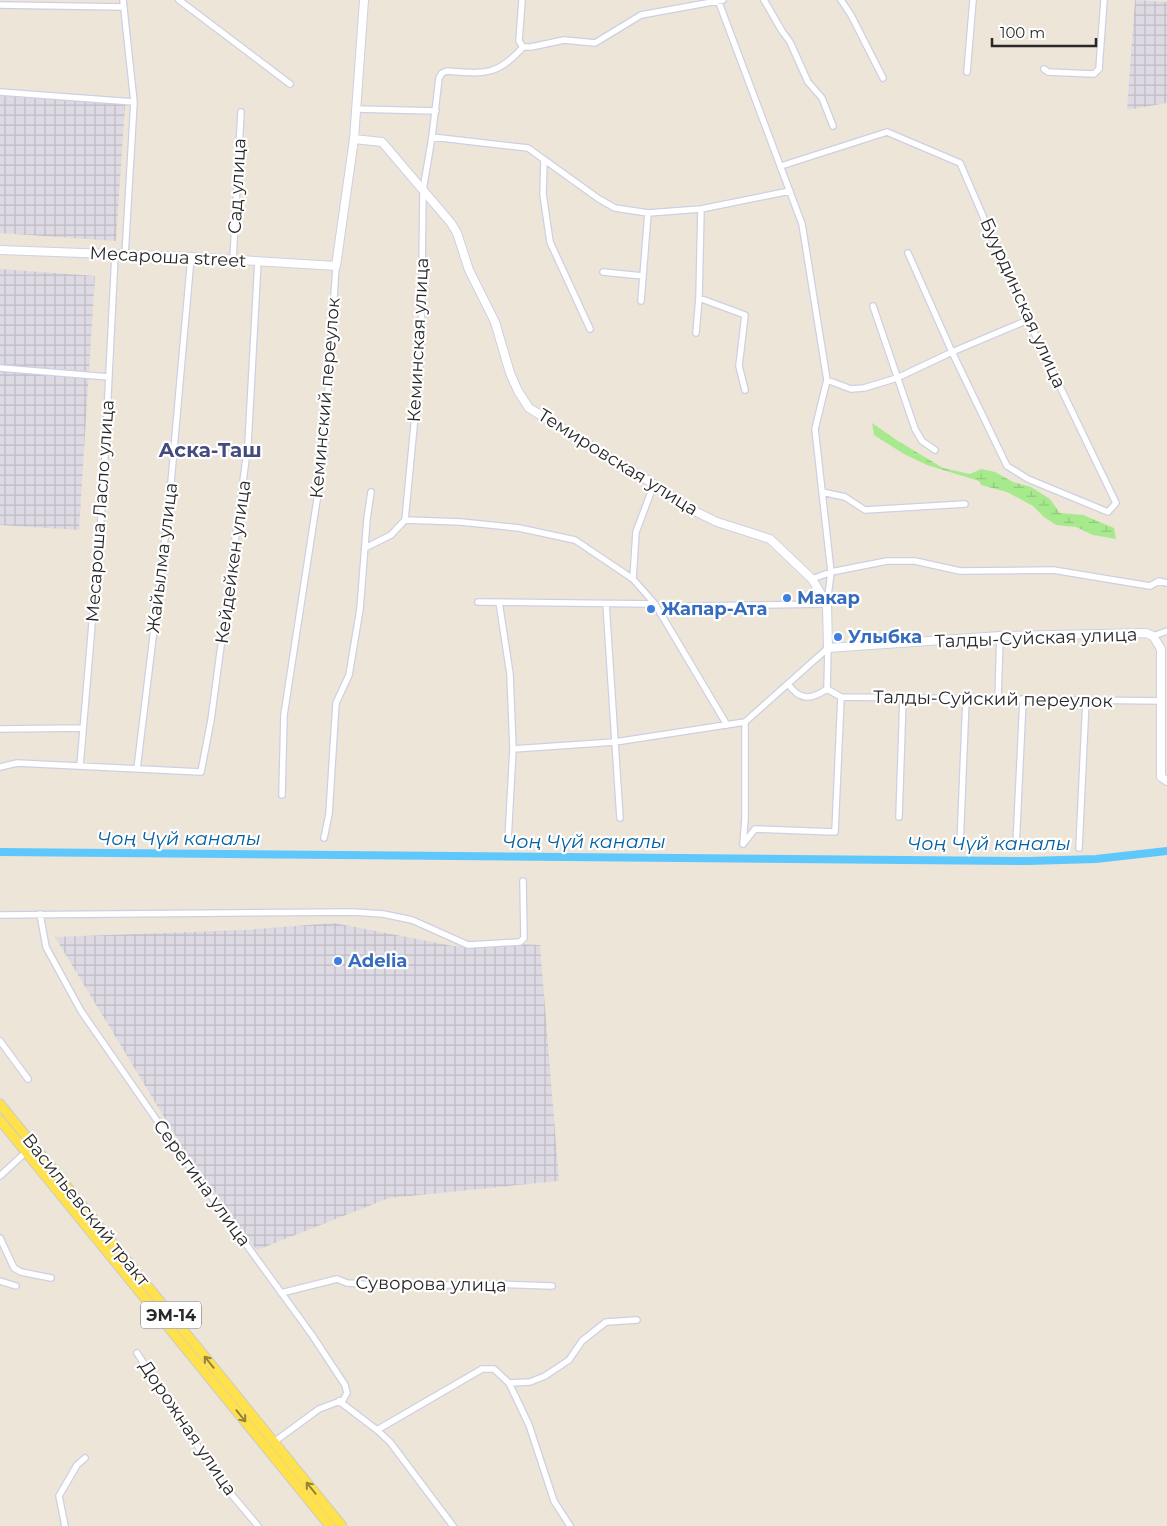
<svg xmlns="http://www.w3.org/2000/svg" width="1167" height="1526" viewBox="0 0 1167 1526" font-family="Montserrat,sans-serif">
  <style>
    .industrial { fill: url(#industrial-grid) }
    .wetland { fill: url(#wetland-marsh) }
    .lines { fill: none; stroke-linecap: round; stroke-linejoin: round }
    .canal { stroke: #5ec7fc; stroke-width: 8 }
    .street-casing { stroke: #cdd0e4; stroke-width: 8 }
    .secondary-casing { stroke: #cdd0e4; stroke-width: 10 }
    .primary-casing { stroke: #cbcbcb; stroke-width: 11 }
    .street { stroke: #fff; stroke-width: 5.5 }
    .secondary { stroke: #fff; stroke-width: 8 }
    .primary { stroke: #ffe14b; stroke-width: 9 }
    .oneway { stroke: #94843a }
    .shop-dot { fill: #3f7fe0; stroke: #fff; stroke-width: 2 }
    .labels { text-anchor: middle; dominant-baseline: central; stroke-width: 4.5; stroke-linejoin: round; paint-order: stroke }
    .shield { fill: #fff; stroke: #686868; stroke-width: 1 }
    .shield-label { font-size: 16px; font-weight: bold; fill: #282828 }
    .street-label { font-size: 18px; fill: #282828; stroke: #fff }
    .shop-label { font-size: 18px; font-weight: bold; fill: #366cbe; stroke: #fff; text-anchor: start }
    .water-label { font-size: 19px; font-style: italic; fill: #0061a5; stroke: #fff }
    .quarter-label { font-size: 20px; font-weight: bold; fill: #444b7e; stroke: #fff }
  </style>
  <defs>
    <pattern id="industrial-grid" width="8" height="8" patternUnits="userSpaceOnUse" patternTransform="scale(1.25)"><rect width="8" height="8" fill="#dddae4"/><path d="M0 4h8M4 0v8" fill="none" stroke="#bebbc4"/></pattern>
    <pattern id="wetland-marsh" width="20" height="14" patternUnits="userSpaceOnUse" patternTransform="scale(1.25)"><rect width="20" height="14" fill="#a7ea8e"/><path d="M1 5h8M5 5V1M11 12h8M15 12V8" fill="none" stroke="#90c97a"/></pattern>
  </defs>
  <rect width="100%" height="100%" fill="#ede5d8"/>
  <path class="industrial" d="M1135,0L1167,2V103L1127,110Z
    M0,96L125,104L116,241L0,233Z
    M0,269L95,276L79,530L0,525Z
    M334,923L453,946H476L518,944L540,945L559,1181L389,1198L257,1250L186,1153L55,937L244,930Z"/>
  <path class="wetland" d="M872,423L898,441L943,468L970,474L981,469L995,472L1013,482L1031,487L1050,499L1060,513L1083,515L1114,528L1116,539L1093,535L1076,527L1056,525L1044,517L1033,506L1007,492L981,485L979,481L927,465L904,454L874,435Z"/>
  <g class="lines">
    <path class="canal" d="M0,852L1028,861L1096,859L1167,851"/>
    <defs>
      <path id="street" d="M123,0L134,102L125,255
        M179,0L290,84
        M522,0L519,41L523,47H531L564,40L595,43L641,15L723,0
        M764,0L782,31L790,42L808,82L822,98L833,126
        M841,0L851,15L883,78
        M0,5L124,7
        M1044,69L1048,72L1094,74L1099,69L1104,0
        M967,72L973,0
        M0,92L134,102
        M356,109L436,111
        M432,137L528,148L599,199L615,208L648,213L701,209L790,191
        M544,160L543,194L550,242L590,329
        M781,166L887,132L960,163L1028,320L1116,503L1108,512L1028,479L1007,466L952,352L908,253
        M233,260L241,112
        M603,272L643,276
        M699,298L745,315L739,366L745,390
        M641,301L648,213
        M873,306L915,429L922,441L935,450
        M696,333L699,298L701,209
        M0,368L109,377
        M827,380L851,389L864,388L897,378L952,352L1028,320
        M822,492L845,497L865,510L965,504
        M405,520L461,522L519,528L575,540L633,579L655,604L727,725
        M365,548L391,535L405,520L421,353L423,190L432,137L439,78L442,73L447,71C483,74 498,76 523,47
        M633,579L636,532L654,484
        M812,579L831,572L887,561H915L960,571L1053,570L1150,586L1159,581L1167,583
        M478,602L655,604
        M499,602L510,674L513,749L508,840
        M606,604L620,818
        M660,613L691,606L827,604L831,572L815,429L827,380L802,224L718,0
        M1153,636L1167,631
        M788,684C800,701 811,700 827,689
        M827,689L841,697L1162,701
        M827,689L828,648
        M998,699L1000,636
        M0,729L83,728
        M513,749L615,742L745,722L828,648
        M80,766L103,494L115,255
        M0,767L17,763L201,772L211,720L248,444L258,261
        M137,769L169,505L191,257
        M282,795L284,715L324,454L336,266
        M899,817L903,698
        M324,838L329,814L336,703L349,675L360,609L367,519L371,492
        M743,844L755,829L835,832L841,697
        M743,844L745,819V722
        M960,845L966,699
        M1016,846L1023,699
        M1079,848L1086,700
        M40,914L46,947L81,1011L174,1145L312,1335L345,1385L347,1393L343,1400L319,1409L274,1442
        M0,915L353,912L383,914L412,920L468,945L520,942L524,938L523,881
        M0,1041L28,1079
        M0,1176L26,1152
        M0,1238L14,1268L21,1272L51,1278
        M0,1281L16,1286
        M281,1293L337,1279L347,1283L392,1286L497,1284L552,1286
        M137,1353L221,1482L258,1526
        M509,1383L529,1425L554,1501L570,1526
        M339,1401L377,1430L390,1442L453,1526
        M377,1430L482,1369H494L509,1383L530,1382L545,1376L569,1360L582,1341L606,1322L637,1320
        M65,1526L59,1496L77,1465L85,1458"/>
      <path id="secondary" d="M354,139L382,142L451,223L457,233L469,270L495,322L510,373L518,391L529,408L654,484L684,506L717,522L770,539L812,579L827,604L828,648L1000,636L1146,633L1153,636L1161,649V777L1167,781
        M0,250L191,257L336,266L354,139L364,0"/>
      <path id="primary" d="M0,1104L342,1526
        M0,1120L330,1526"/>
    </defs>
    <use href="#street" class="street-casing"/>
    <use href="#secondary" class="secondary-casing"/>
    <use href="#primary" class="primary-casing"/>
    <use href="#street" class="street"/>
    <use href="#secondary" class="secondary"/>
    <use href="#primary" class="primary"/>
  </g>
  <defs><path id="oneway-shaft" d="M-6 0H5M1.5-3L5.5 0L1.5 3" fill="none" stroke-width="1.6" stroke-linecap="round" stroke-linejoin="round" transform="scale(1.25)"/></defs>
  <g class="oneway">
    <use href="#oneway-shaft" transform="translate(209 1362) rotate(-129)"/>
    <use href="#oneway-shaft" transform="translate(241 1416) rotate(51)"/>
    <use href="#oneway-shaft" transform="translate(311 1488) rotate(-129)"/>
  </g>
  <g class="shop-dot">
    <circle cx="787" cy="598" r="5"/>
    <circle cx="651" cy="609" r="5"/>
    <circle cx="838" cy="637" r="5"/>
    <circle cx="338" cy="961" r="5"/>
  </g>
  <g class="labels">
    <rect class="shield" x="141" y="1301.5" width="60" height="27" rx="4"/>
    <g class="shield-label">
      <text x="171" y="1315">ЭМ-14</text>
    </g>
    <g class="street-label">
      <text transform="translate(237 186) rotate(-87)">Сад улица</text>
      <text transform="translate(168 257) rotate(3)">Месароша street</text>
      <text transform="translate(1023 303) rotate(66)">Буурдинская улица</text>
      <text transform="translate(418 340) rotate(-87)">Кеминская улица</text>
      <text transform="translate(325 398) rotate(-85)">Кеминский переулок</text>
      <text transform="translate(618 462) rotate(32)">Темировская улица</text>
      <text transform="translate(100 511) rotate(-86)">Месароша Ласло улица</text>
      <text transform="translate(162 558) rotate(-83)">Жайылма улица</text>
      <text transform="translate(233 562) rotate(-82)">Кейдейкен улица</text>
      <text transform="translate(1036 638) rotate(-2)">Талды-Суйская улица</text>
      <text transform="translate(993 699) rotate(1)">Талды-Суйский переулок</text>
      <text transform="translate(202 1183) rotate(54)">Серегина улица</text>
      <text transform="translate(86 1210) rotate(51)">Васильевский тракт</text>
      <text transform="translate(431 1284) rotate(1)">Суворова улица</text>
      <text transform="translate(188 1428) rotate(56)">Дорожная улица</text>
    </g>
    <g class="shop-label">
      <text x="797" y="598">Макар</text>
      <text x="661" y="609">Жапар-Ата</text>
      <text x="848" y="637">Улыбка</text>
      <text x="348" y="961">Adelia</text>
    </g>
    <g class="water-label">
      <text x="179" y="838">Чоң Чүй каналы</text>
      <text x="584" y="841">Чоң Чүй каналы</text>
      <text x="989" y="843">Чоң Чүй каналы</text>
    </g>
    <g class="quarter-label">
      <text x="210" y="450">Аска-Таш</text>
    </g>
  </g>
  <path d="M992 38v8h104v-8" fill="none" stroke="#282828" stroke-width="2.5"/>
  <text x="1000" y="38" font-size="15" fill="#282828" stroke="#ffffff" stroke-width="4" paint-order="stroke">100 m</text>
</svg>
